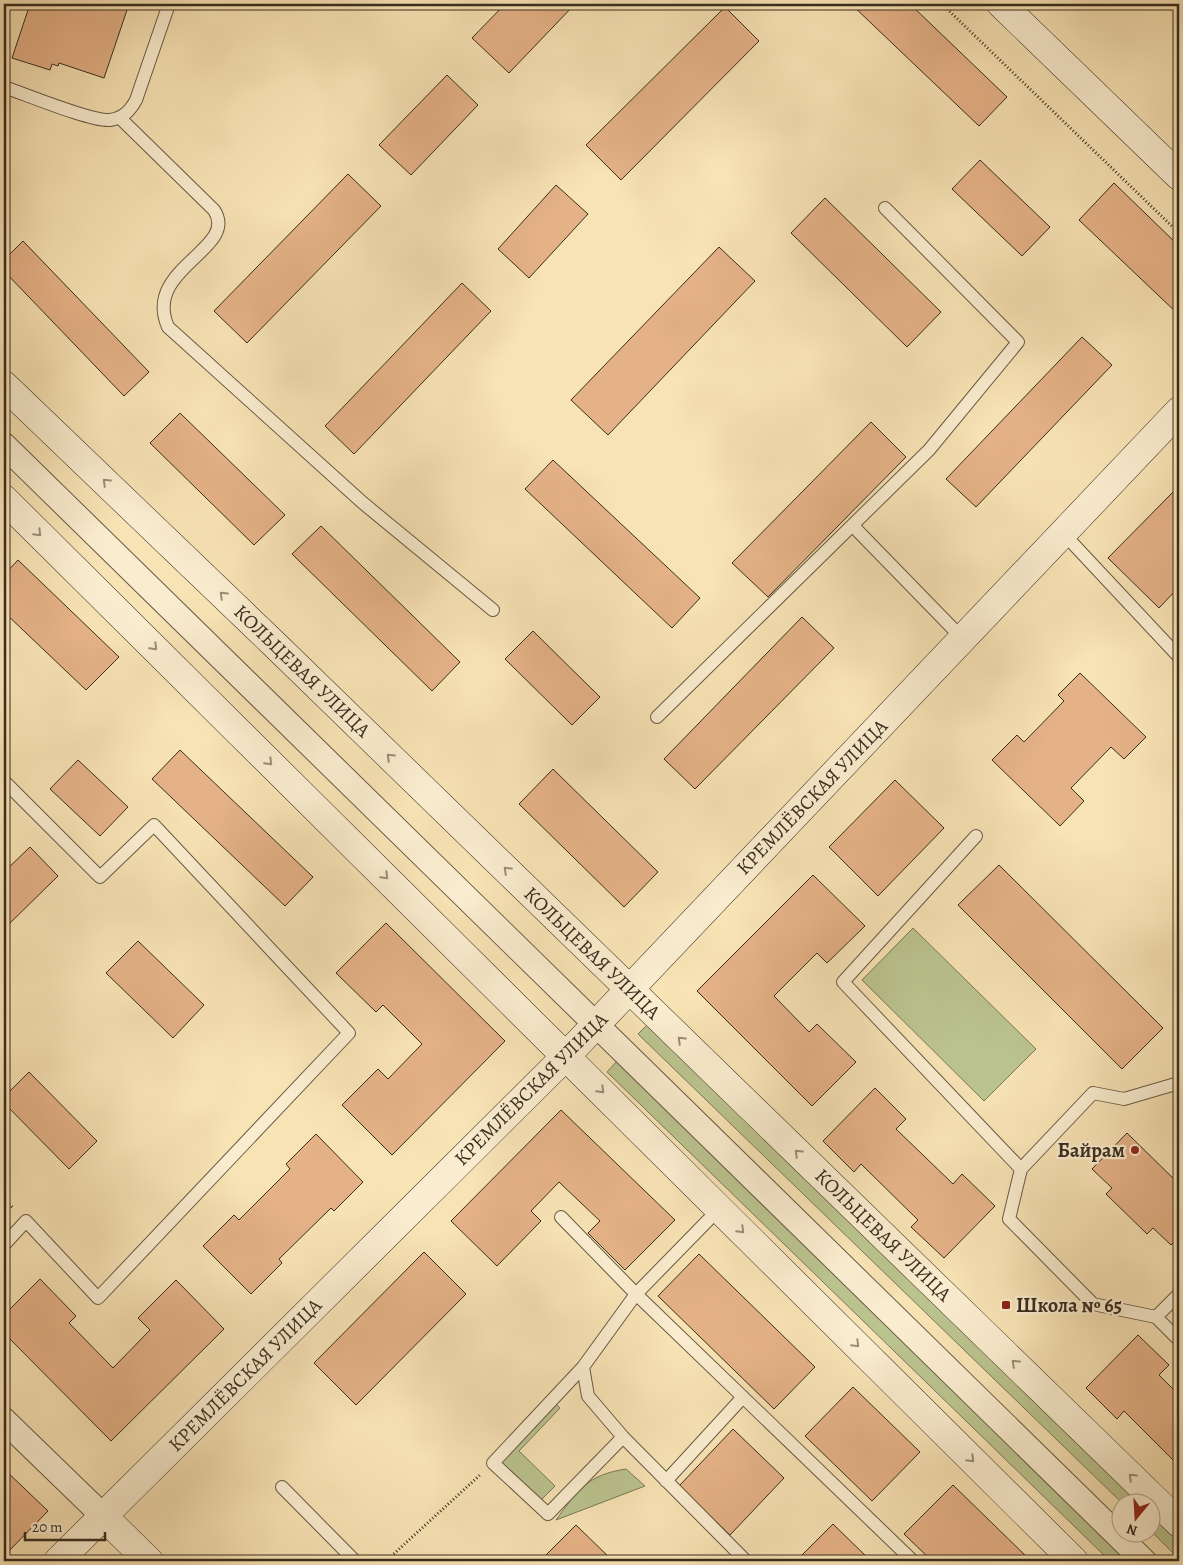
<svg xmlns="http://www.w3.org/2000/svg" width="1183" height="1565" viewBox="0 0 1183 1565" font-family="Alegreya,serif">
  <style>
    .green { fill: #bbc48f; stroke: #7a7857 }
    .building { fill: #e5b287; stroke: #382d1f }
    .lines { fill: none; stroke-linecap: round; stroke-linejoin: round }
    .lane-casing { stroke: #685a44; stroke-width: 14 }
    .street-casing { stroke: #685a44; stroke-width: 26 }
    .secondary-casing { stroke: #382d1f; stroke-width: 29 }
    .path { stroke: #382d1f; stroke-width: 3; stroke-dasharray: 1 2.5; stroke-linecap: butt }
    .lane { stroke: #faedcf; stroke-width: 12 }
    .street { stroke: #faedcf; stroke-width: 24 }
    .secondary { stroke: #faedcf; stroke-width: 28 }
    .oneway { stroke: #998d77 }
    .poi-dot { fill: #8f2418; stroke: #faedcf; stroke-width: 2 }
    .labels { text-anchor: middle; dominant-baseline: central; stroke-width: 4.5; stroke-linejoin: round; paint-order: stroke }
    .street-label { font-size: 20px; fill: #382d1f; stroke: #faedcf }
    .poi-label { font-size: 20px; font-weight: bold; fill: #382d1f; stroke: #faedcf; text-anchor: end }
  </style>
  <rect width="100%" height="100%" fill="#f8e3b5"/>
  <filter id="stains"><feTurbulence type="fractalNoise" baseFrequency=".004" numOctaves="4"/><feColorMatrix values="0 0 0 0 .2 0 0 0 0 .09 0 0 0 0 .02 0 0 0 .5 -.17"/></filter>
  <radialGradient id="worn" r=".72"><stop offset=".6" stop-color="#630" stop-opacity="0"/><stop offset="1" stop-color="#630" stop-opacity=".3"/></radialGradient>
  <path class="green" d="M913,928L1036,1049L984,1101L862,980Z
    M650,1022L1145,1502H1121L638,1034Z
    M618,1060L1134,1561H1110L607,1072Z
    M555,1403L560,1408L519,1451L555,1486L537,1504L496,1466Z
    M626,1469L645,1486L556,1520C578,1490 587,1475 626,1469Z
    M1150,1508L1179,1536V1559L1151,1531Z"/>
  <path class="building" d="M30,4H129L104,78L59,63L58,66L52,64L50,70L12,58Z
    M505,4H575L509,73L472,38Z
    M851,4H910L1007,97L979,126Z
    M725,7L759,41L621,180L586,145Z
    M447,75L478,105L411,175L379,145Z
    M980,160L1050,227L1022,256L952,189Z
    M348,174L381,206L247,343L214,311Z
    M1114,183L1179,246V315L1079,220Z
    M556,185L588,214L529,278L498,249Z
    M825,198L941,312L907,347L791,233Z
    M23,241L149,372L124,396L4,271V260Z
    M719,247L755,281L608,435L571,400Z
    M462,283L491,311L354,454L325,426Z
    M1082,337L1112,365L976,507L946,479Z
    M180,413L285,515L254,545L150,443Z
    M871,422L906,457L768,597L732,563Z
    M553,460L700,598L672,628L525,489Z
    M1176,489L1179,492V587L1159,608L1108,558Z
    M321,526L460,662L432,691L292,554Z
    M18,560L119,657L86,690L4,612V575Z
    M802,617L834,648L695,789L664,759Z
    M533,631L600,697L572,725L505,659Z
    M1080,673L1146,737L1124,759L1111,747L1071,788L1084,801L1060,826L992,760L1017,735L1024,742L1064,701L1058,695Z
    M180,750L313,877L285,906L152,779Z
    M78,760L128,807L100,836L50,789Z
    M553,769L658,872L624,907L519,804Z
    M895,780L944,828L878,896L829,847Z
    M30,847L58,876L4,929V872Z
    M999,865L1163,1028L1122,1069L958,905Z
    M813,875L865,926L827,963L817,953L774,996L809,1032L817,1024L856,1062L812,1106L697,991Z
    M386,923L505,1041L392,1155L342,1105L378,1069L388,1079L422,1044L383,1005L376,1012L336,973Z
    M138,941L204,1005L173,1038L106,973Z
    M29,1072L97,1141L69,1169L4,1103V1097Z
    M875,1088L906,1119L896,1129L953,1184L962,1174L995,1206L944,1258L911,1227L918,1220L861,1164L854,1172L823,1141Z
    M561,1110L675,1220L625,1270L588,1233L600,1221L559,1182L531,1211L541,1221L497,1266L451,1221Z
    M1127,1133L1179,1184V1236L1171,1245L1153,1228L1147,1234L1106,1194L1112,1188L1092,1169Z
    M316,1134L363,1182L334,1211L331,1208L279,1259L282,1263L251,1294L203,1246L234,1215L239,1220L290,1169L286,1164Z
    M424,1252L466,1294L356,1405L314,1363Z
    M699,1254L815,1367L774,1409L658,1296Z
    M40,1279L76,1316L69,1323L113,1368L150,1330L138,1318L176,1280L224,1329L111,1441L4,1333V1315Z
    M1138,1335L1169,1365L1159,1375L1179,1395V1466L1124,1411L1117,1419L1086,1388Z
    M853,1387L920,1452L872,1501L805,1436Z
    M733,1429L784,1478L730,1535L679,1486Z
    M4,1469L48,1511L4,1556Z
    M953,1485L1031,1561H932L904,1534Z
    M833,1524L871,1561H796Z
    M576,1525L613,1561H540Z"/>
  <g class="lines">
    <defs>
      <path id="lane" d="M4,87C25,94 92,122 110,120C123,118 130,111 136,100L169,4
        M120,118L214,210C240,249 142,268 168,327L363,503L493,610
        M853,526L963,639
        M1063,533L1179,657
        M657,717L929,450L1018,342L885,208
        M4,781L100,877L154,825L349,1033L98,1298L26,1221L4,1245
        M976,836L843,982L1021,1169L1009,1219L1093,1304L1156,1317L1179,1294
        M1021,1169L1093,1093L1124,1099L1179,1083
        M720,1208L636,1294L913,1561
        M561,1217L636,1294L583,1367L493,1463L548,1514L623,1437
        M1156,1317L1179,1340
        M583,1367L588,1396L623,1437L746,1561
        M666,1481L743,1397
        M282,1487L355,1561"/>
      <path id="street" d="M4,445L1144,1561
        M4,1420L103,1516"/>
      <path id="secondary" d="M1001,4L1179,176
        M4,385L273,643L1179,1523
        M4,499L1074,1561
        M103,1516L149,1561
        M58,1561L566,1056L1179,411"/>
    </defs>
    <use href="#lane" class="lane-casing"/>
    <use href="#street" class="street-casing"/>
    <use href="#secondary" class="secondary-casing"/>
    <path class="path" d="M942,4L1179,233
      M4,1199L13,1208
      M386,1561L480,1475"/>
    <use href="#lane" class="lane"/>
    <use href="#street" class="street"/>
    <use href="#secondary" class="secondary"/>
  </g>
  <defs><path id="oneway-chevron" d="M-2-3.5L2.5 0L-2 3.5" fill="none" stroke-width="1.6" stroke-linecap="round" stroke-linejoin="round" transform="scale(1.25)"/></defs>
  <g class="oneway">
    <use href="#oneway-chevron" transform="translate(106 482) rotate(-136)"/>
    <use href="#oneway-chevron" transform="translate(38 533) rotate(45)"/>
    <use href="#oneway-chevron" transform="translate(223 595) rotate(-136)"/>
    <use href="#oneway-chevron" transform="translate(154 647) rotate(45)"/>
    <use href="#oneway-chevron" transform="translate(390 757) rotate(-136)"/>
    <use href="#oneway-chevron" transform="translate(269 762) rotate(45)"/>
    <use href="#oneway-chevron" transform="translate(507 870) rotate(-136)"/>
    <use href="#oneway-chevron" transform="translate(385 876) rotate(45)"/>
    <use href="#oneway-chevron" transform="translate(681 1040) rotate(-136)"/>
    <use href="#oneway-chevron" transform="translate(601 1090) rotate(45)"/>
    <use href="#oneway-chevron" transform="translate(798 1153) rotate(-136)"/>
    <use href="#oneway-chevron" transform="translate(741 1230) rotate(45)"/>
    <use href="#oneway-chevron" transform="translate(856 1344) rotate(45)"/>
    <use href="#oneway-chevron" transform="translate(1015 1363) rotate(-136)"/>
    <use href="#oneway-chevron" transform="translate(971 1459) rotate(45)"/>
    <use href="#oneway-chevron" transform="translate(1132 1477) rotate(-136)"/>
  </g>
  <g class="poi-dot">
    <circle cx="1135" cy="1150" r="5"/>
    <rect x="1001" y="1300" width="10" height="10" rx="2.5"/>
  </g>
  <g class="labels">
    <g class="street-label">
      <text transform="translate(302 671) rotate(44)">КОЛЬЦЕВАЯ УЛИЦА</text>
      <text transform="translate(812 797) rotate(-46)">КРЕМЛЁВСКАЯ УЛИЦА</text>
      <text transform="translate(592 953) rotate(44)">КОЛЬЦЕВАЯ УЛИЦА</text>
      <text transform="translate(531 1089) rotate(-45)">КРЕМЛЁВСКАЯ УЛИЦА</text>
      <text transform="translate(883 1235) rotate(44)">КОЛЬЦЕВАЯ УЛИЦА</text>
      <text transform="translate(245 1375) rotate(-45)">КРЕМЛЁВСКАЯ УЛИЦА</text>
    </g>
    <g class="poi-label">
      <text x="1125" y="1150">Байрам</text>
      <text x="1016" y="1305" text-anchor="start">Школа № 65</text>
    </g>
  </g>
  <rect width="1183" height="1565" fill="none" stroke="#f8e3b5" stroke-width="20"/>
  <rect x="5" y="5" width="1173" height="1555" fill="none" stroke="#382d1f" stroke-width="2.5"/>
  <rect x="10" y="10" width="1163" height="1545" fill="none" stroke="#382d1f"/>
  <g transform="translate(1136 1518) rotate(198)"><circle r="24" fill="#faedcf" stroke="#aca089"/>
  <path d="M0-4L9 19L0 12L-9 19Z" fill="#8f2418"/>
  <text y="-8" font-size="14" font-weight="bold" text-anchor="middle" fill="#382d1f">N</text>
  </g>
  <path d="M25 1532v8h80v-8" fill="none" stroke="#382d1f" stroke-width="2.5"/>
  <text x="32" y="1532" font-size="15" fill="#382d1f" stroke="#faedcf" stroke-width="4" paint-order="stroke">20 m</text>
  <rect width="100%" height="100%" filter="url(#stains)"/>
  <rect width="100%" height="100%" fill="url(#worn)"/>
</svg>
